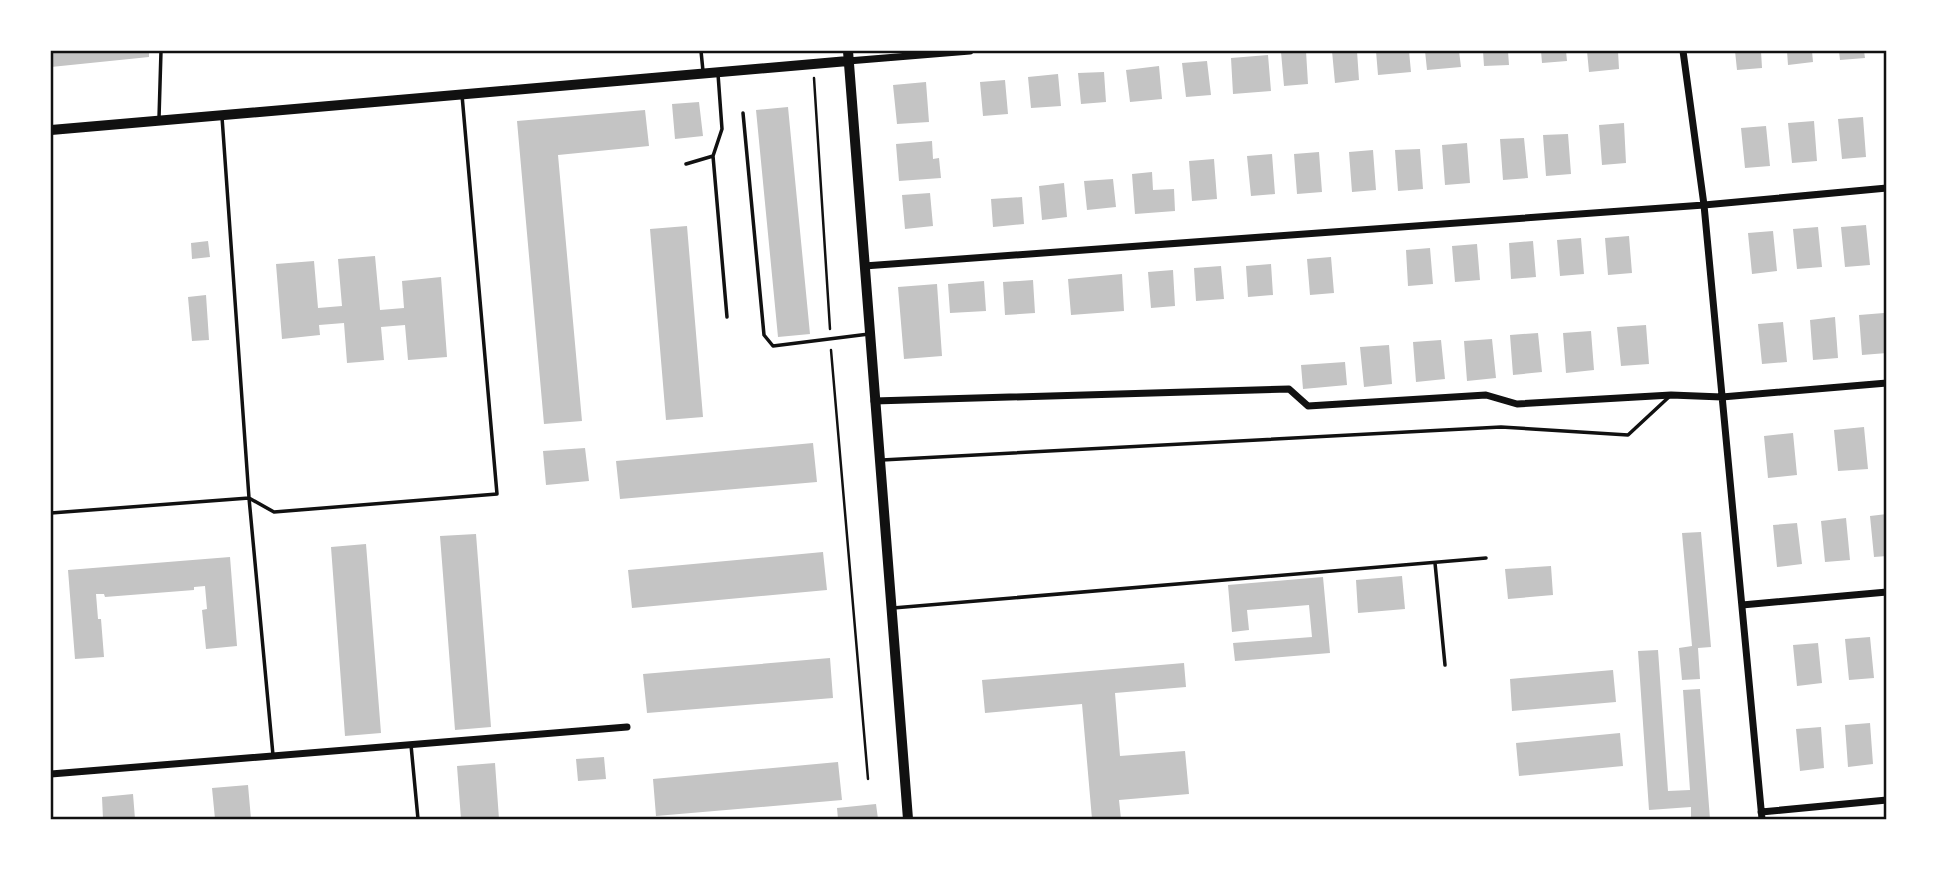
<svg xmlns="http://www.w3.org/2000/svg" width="1938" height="870" viewBox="0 0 1938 870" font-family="Lato,sans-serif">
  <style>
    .building { fill: #c4c4c4 }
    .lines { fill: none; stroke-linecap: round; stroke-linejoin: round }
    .path { stroke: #111; stroke-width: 2.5 }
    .service { stroke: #111; stroke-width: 3.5 }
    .minor { stroke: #111; stroke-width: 7 }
    .secondary { stroke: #111; stroke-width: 10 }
    .neatline { fill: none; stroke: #111; stroke-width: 2.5 }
  </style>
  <rect width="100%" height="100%" fill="#fff"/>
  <path class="building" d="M51,51H149V57L51,67Z
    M1293,51H1306L1308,84L1284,86L1281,52Z
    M1332,51H1357L1359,80L1335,83Z
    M1376,51H1409L1411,72L1378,75Z
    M1425,51H1459L1461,67L1427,70Z
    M1483,51H1508L1509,65L1484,66Z
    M1541,51H1566L1567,61L1542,63Z
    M1587,51H1618L1619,69L1589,72Z
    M1735,51H1761L1762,68L1737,70Z
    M1787,51H1812L1813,62L1788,65Z
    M1839,51H1864L1865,58L1840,60Z
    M1268,55L1271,91L1233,94L1231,58Z
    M1207,61L1211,95L1186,97L1182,63Z
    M1159,66L1162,99L1130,102L1126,70Z
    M1104,72L1106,102L1081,104L1078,73Z
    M1058,74L1061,106L1031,108L1028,77Z
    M1005,80L1008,114L983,116L980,82Z
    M926,82L929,122L897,124L893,85Z
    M699,102L703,136L675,139L672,104Z
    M788,107L810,334L778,337L756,110Z
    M645,110L649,146L558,155L582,421L544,424L517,121Z
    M1863,117L1866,157L1842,159L1838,119Z
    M1814,121L1817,161L1792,163L1788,123Z
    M1624,123L1626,163L1602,165L1599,125Z
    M1766,126L1770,166L1745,168L1741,128Z
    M1568,134L1571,174L1546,176L1543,135Z
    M1524,138L1528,178L1503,180L1500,139Z
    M932,141L933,159L939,158L941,178L899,181L896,144Z
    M1467,143L1470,183L1445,185L1442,145Z
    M1420,149L1423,189L1398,191L1395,150Z
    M1373,150L1376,190L1352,192L1349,152Z
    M1319,152L1322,192L1297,194L1294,154Z
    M1272,154L1275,194L1251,196L1247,156Z
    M1214,159L1217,199L1192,201L1189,161Z
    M1152,172L1153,190L1174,189L1175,211L1135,214L1132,174Z
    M1113,179L1116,207L1087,210L1084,181Z
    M1064,183L1067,217L1042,220L1039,186Z
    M930,193L933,226L905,229L902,195Z
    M1022,197L1024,224L993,227L991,199Z
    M1866,225L1870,265L1845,267L1841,227Z
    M687,226L703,417L666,420L650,229Z
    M1818,227L1822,267L1797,269L1793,229Z
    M1773,231L1777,271L1752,274L1748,233Z
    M1629,236L1632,273L1608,275L1605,238Z
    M1581,238L1584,274L1560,276L1557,240Z
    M208,241L210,257L192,259L191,243Z
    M1533,241L1536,277L1511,279L1509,243Z
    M1477,244L1480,280L1455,282L1452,246Z
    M1430,248L1433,284L1408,286L1406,250Z
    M375,256L380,310L404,308L402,281L441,277L447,357L408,360L405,325L381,327L384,360L347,363L344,323L319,325L320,335L282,339L276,264L314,261L318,308L342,306L338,259Z
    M1331,257L1334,293L1310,295L1307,259Z
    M1271,264L1273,295L1248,297L1246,266Z
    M1221,266L1224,299L1196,301L1194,268Z
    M1173,270L1175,306L1151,308L1148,272Z
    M1122,274L1124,311L1071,315L1068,279Z
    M1033,280L1035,313L1005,315L1003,282Z
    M984,281L986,311L950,313L948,284Z
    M937,284L942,356L904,359L898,287Z
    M206,295L209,340L192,341L188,297Z
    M1884,313L1887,353L1862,355L1859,315Z
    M1835,317L1838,358L1813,360L1810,320Z
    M1783,322L1787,362L1762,364L1758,324Z
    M1646,325L1649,364L1621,366L1617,327Z
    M1591,331L1594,370L1566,373L1563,333Z
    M1538,333L1542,372L1513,375L1510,335Z
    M1492,339L1496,378L1467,381L1464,341Z
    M1441,340L1445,379L1416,382L1413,342Z
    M1389,345L1392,384L1364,387L1360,347Z
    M1345,362L1347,385L1303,389L1301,365Z
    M1864,427L1868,469L1838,471L1834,430Z
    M1793,433L1797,475L1768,478L1764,436Z
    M813,443L817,482L620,499L616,461Z
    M585,448L589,481L546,485L543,451Z
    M1887,514V556L1874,557L1870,516Z
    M1846,518L1850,560L1825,562L1821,521Z
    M1797,523L1802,564L1777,567L1773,525Z
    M1701,532L1711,647L1698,648L1700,679L1682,680L1679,648L1692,646L1682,533Z
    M476,534L491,727L455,730L440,536Z
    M366,544L381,733L345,736L331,547Z
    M823,552L827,590L632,608L628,570Z
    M230,557L237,646L206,649L202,610L207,609L205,586L194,587V590L105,597L104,594H96L98,619H101L104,657L75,659L68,570Z
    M1551,566L1553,595L1508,599L1505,569Z
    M1402,576L1405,609L1358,613L1356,580Z
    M1323,577L1330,653L1235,661L1233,643L1312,637L1309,605L1247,610L1249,630L1232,632L1228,585Z
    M1870,637L1874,678L1849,680L1845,639Z
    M1818,643L1822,683L1797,686L1793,645Z
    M1658,650L1668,791L1690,790L1683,690L1700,689L1710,819H1691V807L1649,810L1638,651Z
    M830,658L833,698L647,713L643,674Z
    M1184,663L1186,687L1115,693L1120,756L1185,751L1189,794L1119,800L1121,819H1092L1082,704L985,713L982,680Z
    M1613,670L1616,702L1512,711L1510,679Z
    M1870,723L1873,764L1848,767L1845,725Z
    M1821,727L1824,768L1800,771L1796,729Z
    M1620,733L1623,766L1519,776L1516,743Z
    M604,757L606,779L578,781L576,759Z
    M838,762L842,800L656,816L653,779Z
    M495,763L499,819H461L457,766Z
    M248,785L251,819H215L212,788Z
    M133,794L135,819H103L102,797Z
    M876,804L878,819H838L837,808Z"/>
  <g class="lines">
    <path class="path" d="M814,78L830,329
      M831,350L868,779"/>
    <path class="service" d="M701,51L703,71
      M743,113L764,335L773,346L869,334
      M222,117L249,498L273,755
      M159,118L161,51
      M713,156L727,317
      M686,164L713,156L722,129L718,74
      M882,460L1501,427L1628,435L1670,396
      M51,513L249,498L274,512L497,494L462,95
      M1435,563L1445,665
      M893,608L1486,558
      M411,745L418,819"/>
    <path class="minor" d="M1683,51L1704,205L1762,819
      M848,61L970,51
      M864,266L1704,205L1887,188
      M874,401L1289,389L1308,406L1486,395L1517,404L1671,395L1722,397L1887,383
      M1742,605L1887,592
      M51,774L627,727
      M1761,812L1887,800"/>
    <path class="secondary" d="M848,51L908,819
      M51,130L848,61"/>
  </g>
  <rect width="1938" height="870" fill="none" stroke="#ffffff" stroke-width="105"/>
  <rect x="52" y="52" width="1833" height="766" class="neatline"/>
</svg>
